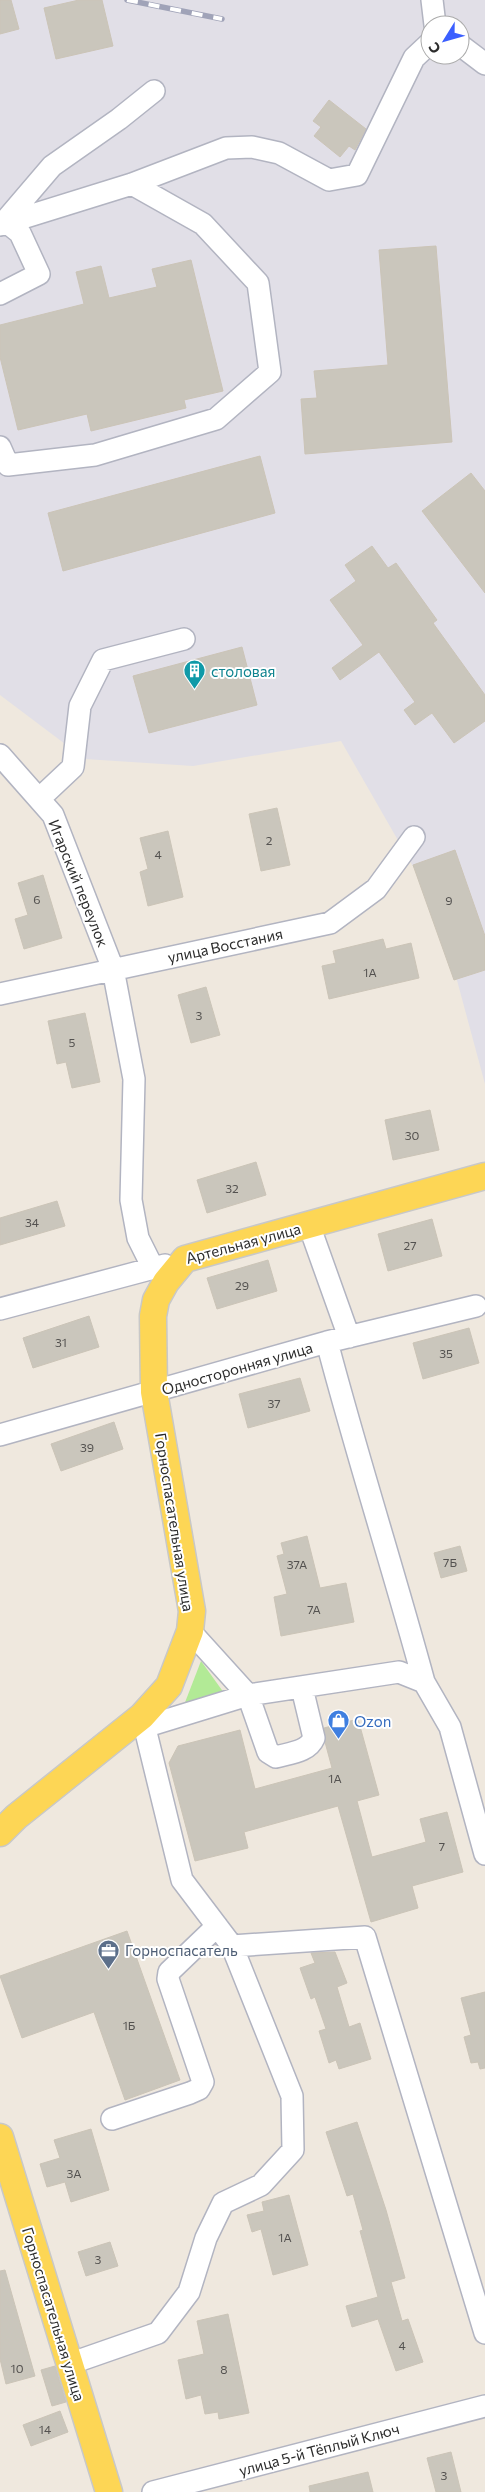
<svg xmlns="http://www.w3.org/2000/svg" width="485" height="2492" viewBox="0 0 485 2492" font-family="Commissioner,sans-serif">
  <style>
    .industrial { fill: #e1dfe7; fill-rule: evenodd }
    .green { fill: #b2ea96 }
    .building { fill: #cac6bc; stroke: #cbc4b7 }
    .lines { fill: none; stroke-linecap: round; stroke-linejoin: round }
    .minor-casing { stroke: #b2b4c1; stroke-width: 24 }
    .major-casing { stroke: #c8c8c8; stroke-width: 29 }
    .minor { stroke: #fff; stroke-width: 21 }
    .major { stroke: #fdd655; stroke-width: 26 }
    .rail-casing { stroke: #a0a3b8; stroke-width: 5.5 }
    .rail { stroke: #fff; stroke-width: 4; stroke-dasharray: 11; stroke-linecap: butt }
    .labels { text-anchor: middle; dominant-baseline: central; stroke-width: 4; stroke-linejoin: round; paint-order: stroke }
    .number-label { font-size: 12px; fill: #545250 }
    .culture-label { font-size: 15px; fill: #0d838f; stroke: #fff; text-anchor: start }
    .street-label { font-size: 15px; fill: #2c2c2c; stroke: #fff }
    .shop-label { font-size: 15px; fill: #366cbe; stroke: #fff; text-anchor: start }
    .service-label { font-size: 15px; fill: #4e5e75; stroke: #fff; text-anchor: start }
  </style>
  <rect width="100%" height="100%" fill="#efe8de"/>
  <path class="industrial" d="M0,0H485V1084L438,910L341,741L193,766L85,759L0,695ZM430,25H460V55H430Z"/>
  <path class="green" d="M201,1661L224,1693L184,1705Z"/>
  <path class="building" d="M0,0H11L19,29L0,34Z
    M79,0H102L113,46L56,59L44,8Z
    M329,100L366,129L355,150L349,146L340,157L314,136L321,127L313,121Z
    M436,246L452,442L305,454L301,399L317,398L314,371L388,365L379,250Z
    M191,260L223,391L184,400L186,408L91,431L87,414L18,430L0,357V325L84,304L76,272L101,266L109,298L157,287L152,269Z
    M260,456L275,513L63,571L48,513Z
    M471,473L485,491V593L422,511Z
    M372,546L388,568L396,563L437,620L433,623L485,695V721L454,743L432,713L415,725L404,710L415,702L379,652L340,680L332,668L363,645L330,600L356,581L345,565Z
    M242,647L257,705L149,733L133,676Z
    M277,808L290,865L261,871L249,814Z
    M168,831L183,897L148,906L140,872L148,869L140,838Z
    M455,850L485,936V970L454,980L413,865Z
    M43,875L62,938L24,949L15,919L28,915L18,883Z
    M383,939L386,949L411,943L419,978L329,999L322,966L336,963L333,951Z
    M206,987L220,1035L191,1043L178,995Z
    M85,1013L100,1082L72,1088L66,1062L57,1064L48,1021Z
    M430,1110L439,1150L393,1160L385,1120Z
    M256,1162L266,1195L207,1213L197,1180Z
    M57,1201L65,1226L0,1245V1218Z
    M432,1219L442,1256L388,1271L378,1234Z
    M268,1260L277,1291L217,1309L207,1278Z
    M89,1316L99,1347L33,1368L23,1338Z
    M469,1328L479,1363L423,1379L413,1343Z
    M300,1378L310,1411L248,1428L239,1394Z
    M114,1422L123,1449L61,1471L51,1444Z
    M307,1536L320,1588L346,1583L354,1622L281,1636L274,1597L287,1594L277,1556L284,1554L281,1543Z
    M460,1546L467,1571L441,1578L434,1553Z
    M358,1719L379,1795L357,1801L372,1857L426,1842L420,1819L447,1812L463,1872L412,1886L418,1908L371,1922L338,1806L244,1832L248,1848L195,1861L169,1763L178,1746L240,1730L255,1789L332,1768L325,1742L324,1728Z
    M127,1931L180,2080L125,2100L94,2012L22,2038L0,1976Z
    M335,1952L347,1983L337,1987L349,2027L360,2023L371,2059L339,2069L336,2060L329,2063L319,2031L326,2029L315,1997L311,1999L300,1968L315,1963L311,1953Z
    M485,1992V2068L480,2069L478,2062L471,2063L464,2037L471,2035L461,1998Z
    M357,2122L386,2210L405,2278L391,2282L402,2321L408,2319L423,2362L396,2371L378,2319L352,2327L346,2306L378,2297L360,2231L363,2230L353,2194L347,2196L326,2132Z
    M91,2129L109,2190L71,2202L65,2182L47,2187L40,2164L60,2158L54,2140Z
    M289,2195L308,2265L273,2275L261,2229L252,2232L247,2215L264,2211L262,2202Z
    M110,2242L118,2266L86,2276L78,2252Z
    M5,2270L35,2376L6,2384L0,2359V2271Z
    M228,2314L249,2413L219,2419L218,2412L205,2414L201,2395L186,2399L178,2360L204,2354L197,2321Z
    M55,2366L66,2402L52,2406L41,2370Z
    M60,2411L68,2432L31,2446L23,2425Z
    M451,2452L461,2492H436L427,2458Z
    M368,2472L373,2492H310L309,2486Z"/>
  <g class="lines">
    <defs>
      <path id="minor" d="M432,0L435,25
        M460,45L485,64
        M0,225L132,184L226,148L252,147L279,153L329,180L357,175L414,58L430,43
        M0,294L39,274L20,233L5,221L52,166L119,119L154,91
        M0,447L8,465L95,455L216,419L270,372L258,283L203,224L132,184
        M0,755L53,815L113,969L134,1079L131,1200L138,1238L153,1268
        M39,799L73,767L80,706L103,660L184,639
        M0,994L330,923L376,889L414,837
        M309,1225L349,1337
        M0,1309L165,1265
        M327,1342C357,1456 393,1568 424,1682
        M0,1435L327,1342L476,1306
        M190,1631L248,1695L399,1672L424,1682L450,1727L485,1854
        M144,1727L248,1695L268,1752L276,1757C290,1753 308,1752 314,1738L302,1688
        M232,1946L365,1937L485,2333
        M112,2119L190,2093L199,2089L203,2082L168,1979L169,1972L217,1926
        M69,2364L158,2333L189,2292L206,2238L223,2203L261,2185L293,2150L292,2096L232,1946L182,1880L142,1716
        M153,2492L485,2406"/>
      <path id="major" d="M0,1833L16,1817L142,1716L169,1686L190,1631L192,1611L154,1392L153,1316L156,1300L166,1282L185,1259L485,1176
        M0,2137L109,2492"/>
    </defs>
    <use href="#minor" class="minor-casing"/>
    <use href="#major" class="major-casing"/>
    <use href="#minor" class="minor"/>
    <use href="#major" class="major"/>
    <defs>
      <path id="rail" d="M127,0L222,19"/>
    </defs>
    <use href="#rail" class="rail-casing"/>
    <use href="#rail" class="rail"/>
  </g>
  <defs>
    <symbol id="building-pin" viewBox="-11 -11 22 30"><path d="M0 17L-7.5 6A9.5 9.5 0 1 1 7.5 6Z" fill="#0f9aa8" stroke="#fff"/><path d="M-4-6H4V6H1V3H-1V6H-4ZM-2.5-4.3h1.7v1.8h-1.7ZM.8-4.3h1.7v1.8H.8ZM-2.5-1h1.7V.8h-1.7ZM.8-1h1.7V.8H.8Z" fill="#fff"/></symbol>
    <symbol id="shop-pin" viewBox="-11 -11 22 30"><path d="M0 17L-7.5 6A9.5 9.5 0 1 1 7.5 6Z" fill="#3f7fe0" stroke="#fff"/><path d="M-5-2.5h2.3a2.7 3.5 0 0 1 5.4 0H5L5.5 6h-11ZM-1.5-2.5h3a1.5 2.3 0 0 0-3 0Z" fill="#fff"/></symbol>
    <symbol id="office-pin" viewBox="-11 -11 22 30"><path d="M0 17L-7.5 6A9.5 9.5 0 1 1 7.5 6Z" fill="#5c6f8a" stroke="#fff"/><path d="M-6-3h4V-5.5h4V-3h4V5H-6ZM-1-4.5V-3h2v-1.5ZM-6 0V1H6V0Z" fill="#fff"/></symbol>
  </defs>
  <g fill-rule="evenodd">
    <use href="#building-pin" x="182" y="658" width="25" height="34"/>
    <use href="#shop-pin" x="326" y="1708" width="25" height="34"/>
    <use href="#office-pin" x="96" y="1938" width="25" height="34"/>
  </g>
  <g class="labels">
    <g class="number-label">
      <text x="269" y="840">2</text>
      <text x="158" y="854">4</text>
      <text x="37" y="899">6</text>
      <text x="449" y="900">9</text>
      <text x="370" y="972">1А</text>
      <text x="199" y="1015">3</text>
      <text x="72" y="1042">5</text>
      <text x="412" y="1135">30</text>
      <text x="232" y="1188">32</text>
      <text x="32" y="1222">34</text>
      <text x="410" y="1245">27</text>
      <text x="242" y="1285">29</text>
      <text x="61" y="1342">31</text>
      <text x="446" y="1353">35</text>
      <text x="274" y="1403">37</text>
      <text x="87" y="1447">39</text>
      <text x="450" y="1562">7Б</text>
      <text x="297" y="1564">37А</text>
      <text x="314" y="1609">7А</text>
      <text x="335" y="1778">1А</text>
      <text x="442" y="1846">7</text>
      <text x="129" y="2025">1Б</text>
      <text x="74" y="2173">3А</text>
      <text x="285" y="2237">1А</text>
      <text x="98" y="2259">3</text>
      <text x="402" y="2345">4</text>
      <text x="17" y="2368">10</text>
      <text x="224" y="2369">8</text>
      <text x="45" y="2429">14</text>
      <text x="444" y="2475">3</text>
    </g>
    <g class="culture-label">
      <text x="211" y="671">столовая</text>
    </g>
    <g class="street-label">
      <text transform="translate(79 883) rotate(68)">Игарский переулок</text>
      <text transform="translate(225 945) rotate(-12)">улица Восстания</text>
      <text transform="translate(243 1243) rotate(-15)">Артельная улица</text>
      <text transform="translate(237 1368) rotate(-16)">Односторонняя улица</text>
      <text transform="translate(175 1522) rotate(81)">Горноспасательная улица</text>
      <text transform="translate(54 2314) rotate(73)">Горноспасательная улица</text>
      <text transform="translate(319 2449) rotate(-15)">улица 5-й Тёплый Ключ</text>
    </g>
    <g class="shop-label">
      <text x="354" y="1721">Ozon</text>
    </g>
    <g class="service-label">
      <text x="125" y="1950">Горноспасатель</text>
    </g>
  </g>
  <g transform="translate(445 40) rotate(233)"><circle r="24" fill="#ffffff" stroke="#ababab"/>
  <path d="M0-4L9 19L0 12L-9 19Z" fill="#3b5fff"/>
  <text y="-8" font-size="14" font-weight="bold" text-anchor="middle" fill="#2c2c2c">С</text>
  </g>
</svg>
